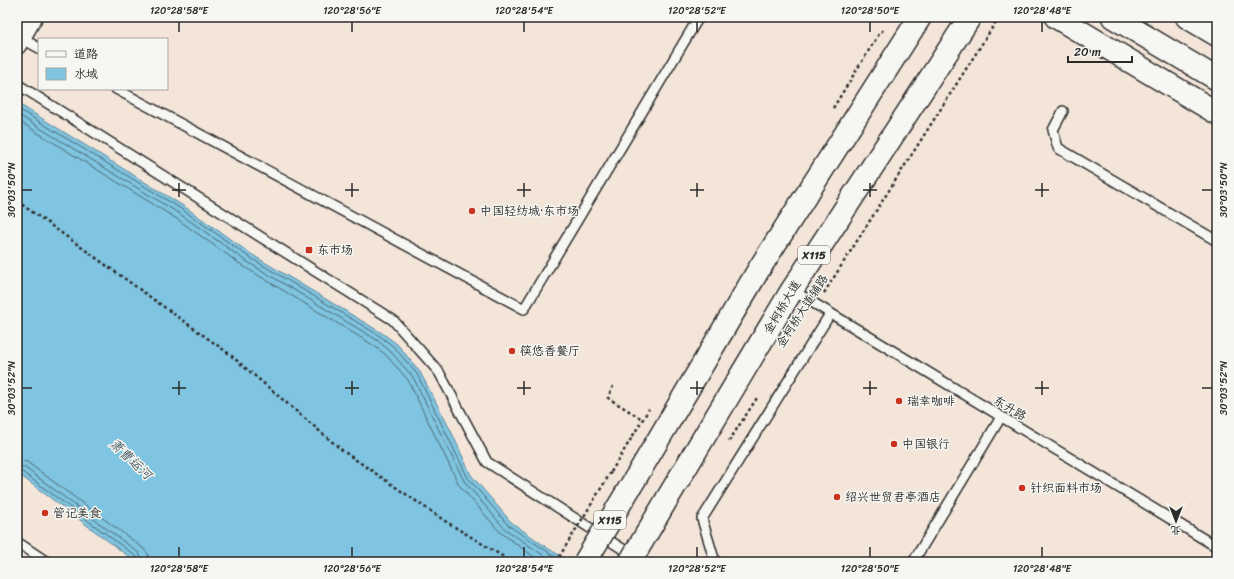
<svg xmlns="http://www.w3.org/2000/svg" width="1234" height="579" viewBox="0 0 1234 579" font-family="Sriracha,'LXGW WenKai TC',sans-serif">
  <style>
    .built { fill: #f4e5d9; fill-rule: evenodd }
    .water { fill: #7fc4e0; stroke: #5d8798 }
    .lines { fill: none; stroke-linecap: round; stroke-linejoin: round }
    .shore { stroke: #4d6873; stroke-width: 1 }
    .lane-casing { stroke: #2b2b2b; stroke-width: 12 }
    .street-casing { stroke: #2b2b2b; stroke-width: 21 }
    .primary-casing { stroke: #2b2b2b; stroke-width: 25 }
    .highway-casing { stroke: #2b2b2b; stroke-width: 25 }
    .path { stroke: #2b2b2b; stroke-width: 2.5; stroke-dasharray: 3 3; stroke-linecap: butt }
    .lane { stroke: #f6f6f2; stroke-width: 9 }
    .street { stroke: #f6f6f2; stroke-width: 18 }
    .primary { stroke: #f6f6f2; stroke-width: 22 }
    .highway { stroke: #f6f6f2; stroke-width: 22 }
    .primary-bridge-casing { stroke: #2b2b2b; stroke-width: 25; stroke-linecap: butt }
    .path-bridge { stroke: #2b2b2b; stroke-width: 2.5; stroke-dasharray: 3 3; stroke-linecap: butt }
    .primary-bridge { stroke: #f6f6f2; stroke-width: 22 }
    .ticks { fill: none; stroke: #2b2b2b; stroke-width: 1.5 }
    .poi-dot { fill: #c8321e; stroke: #f6f6f2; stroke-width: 1.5 }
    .labels { text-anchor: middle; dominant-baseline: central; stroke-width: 3; stroke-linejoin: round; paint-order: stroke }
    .shield { fill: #f6f6f2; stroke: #686867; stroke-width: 1 }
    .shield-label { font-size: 11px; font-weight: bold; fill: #2b2b2b }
    .poi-label { font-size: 12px; fill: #2b2b2b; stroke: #f6f6f2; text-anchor: start }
    .street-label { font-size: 12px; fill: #2b2b2b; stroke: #f6f6f2 }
    .water-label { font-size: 13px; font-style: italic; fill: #445961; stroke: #f6f6f2 }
    .neatline { fill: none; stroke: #2b2b2b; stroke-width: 1.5 }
    .ticks-label { font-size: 10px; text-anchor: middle; fill: #2b2b2b }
  </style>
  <rect width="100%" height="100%" fill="#f6f6f2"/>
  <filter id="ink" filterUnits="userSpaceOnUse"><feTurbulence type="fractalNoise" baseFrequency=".025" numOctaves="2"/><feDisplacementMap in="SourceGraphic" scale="8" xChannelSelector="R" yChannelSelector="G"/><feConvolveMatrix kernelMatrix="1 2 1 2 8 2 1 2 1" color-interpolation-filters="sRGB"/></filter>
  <g filter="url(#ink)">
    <path class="built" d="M17,17H1217V562H17ZM39,39H167V89H39Z"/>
    <path class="water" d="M17,103L185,207L251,254L382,333L397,344L420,372L451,431L471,475L511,522L549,549L571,562H136L17,473Z"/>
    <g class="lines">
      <path class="shore" d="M17,108L183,210L249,257L380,336L394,347L417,374L468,478L508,525L563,562
        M17,114L180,214L246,261L377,340L390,351L413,377L464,481L505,529L553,562
        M17,120L177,219L243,266L373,345L386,355L408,380L459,485L500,532L541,562
        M17,459L27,462L143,548L148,554L149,562
        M17,465L24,467L139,553L143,562
        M17,470L21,471L137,557L138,562"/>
      <defs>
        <path id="lane" d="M21,38L39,48
          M17,84L393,320L439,372L487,462L643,562
          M116,89L524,309L699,17
          M1063,111L1053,130L1058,148L1217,241
          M792,290L1217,547
          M17,542L47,562
          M715,562L702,519L830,314
          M913,562L1001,417"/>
        <path id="street" d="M17,45L33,17"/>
        <path id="primary" d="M1056,17L1217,113
          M635,479L759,269L920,17
          M667,499L792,290L970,17"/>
        <path id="highway" d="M1113,17L1217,79
          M1187,17L1217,35"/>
      </defs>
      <use href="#lane" class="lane-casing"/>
      <use href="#street" class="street-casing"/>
      <use href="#primary" class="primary-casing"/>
      <use href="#highway" class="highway-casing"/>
      <path class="path" d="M833,108L879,34L885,28
        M17,201L228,353L343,451L445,521L512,562
        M824,293L999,17
        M613,386L608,398L642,419
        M729,441L757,398
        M611,472L649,409"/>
      <use href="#lane" class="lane"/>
      <use href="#street" class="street"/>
      <use href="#primary" class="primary"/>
      <use href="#highway" class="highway"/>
      <defs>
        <path id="primary-bridge" d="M585,562L635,479
          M630,562L667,499"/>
      </defs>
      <use href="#primary-bridge" class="primary-bridge-casing"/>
      <path class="path-bridge" d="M556,562L611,472"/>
      <use href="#primary-bridge" class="primary-bridge"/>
    </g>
  </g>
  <path class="ticks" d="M179,22V32M352,22V32M524,22V32M697,22V32M870,22V32M1042,22V32M179,183V197M352,183V197M524,183V197M697,183V197M870,183V197M1042,183V197M22,190H32M172,190H186M345,190H359M517,190H531M690,190H704M863,190H877M1035,190H1049M1202,190H1212M179,381V395M352,381V395M524,381V395M697,381V395M870,381V395M1042,381V395M22,388H32M172,388H186M345,388H359M517,388H531M690,388H704M863,388H877M1035,388H1049M1202,388H1212M179,547V557M352,547V557M524,547V557M697,547V557M870,547V557M1042,547V557"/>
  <g class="poi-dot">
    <circle cx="472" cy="211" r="4"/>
    <rect x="305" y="246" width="8" height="8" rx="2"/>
    <circle cx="512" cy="351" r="4"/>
    <circle cx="899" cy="401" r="4"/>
    <circle cx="894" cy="444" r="4"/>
    <circle cx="1022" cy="488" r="4"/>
    <circle cx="837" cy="497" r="4"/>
    <circle cx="45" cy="513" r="4"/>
  </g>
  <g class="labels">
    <g class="shield">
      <rect x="798" y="246" width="32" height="18" rx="3"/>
      <rect x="594" y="511" width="32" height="18" rx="3"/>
    </g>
    <g class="shield-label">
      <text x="814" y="255">X115</text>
      <text x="610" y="520">X115</text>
    </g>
    <g class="poi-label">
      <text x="480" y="211">中国轻纺城·东市场</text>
      <text x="317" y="250">东市场</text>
      <text x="520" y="351">筷悠香餐厅</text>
      <text x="907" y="401">瑞幸咖啡</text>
      <text x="902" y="444">中国银行</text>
      <text x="1030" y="488">针织面料市场</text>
      <text x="845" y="497">绍兴世贸君亭酒店</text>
      <text x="53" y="513">管记美食</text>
    </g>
    <g class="street-label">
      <text transform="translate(782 307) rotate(-59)">金柯桥大道</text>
      <text transform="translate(802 311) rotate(-57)">金柯桥大道辅路</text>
      <text transform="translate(1010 408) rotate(31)">东升路</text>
    </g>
    <g class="water-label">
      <text transform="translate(131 459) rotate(43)">萧曹运河</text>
    </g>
  </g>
  <rect width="1234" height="579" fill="none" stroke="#f6f6f2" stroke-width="44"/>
  <rect x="38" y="38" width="130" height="52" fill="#f6f6f2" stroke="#a5a5a2"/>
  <rect x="46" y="51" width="20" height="6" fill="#f6f6f2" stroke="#a5a5a2"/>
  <text x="74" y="58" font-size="12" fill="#2b2b2b">道路</text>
  <rect x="46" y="68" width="20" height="12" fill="#7fc4e0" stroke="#a5a5a2"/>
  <text x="74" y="78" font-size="12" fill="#2b2b2b">水域</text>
  <g transform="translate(1176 521) rotate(180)" stroke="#f6f6f2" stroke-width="3" paint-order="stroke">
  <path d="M0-3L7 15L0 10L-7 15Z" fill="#2b2b2b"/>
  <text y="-6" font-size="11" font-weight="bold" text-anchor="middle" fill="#2b2b2b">北</text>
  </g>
  <path d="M1068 56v6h64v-6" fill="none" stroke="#2b2b2b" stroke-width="2"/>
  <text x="1074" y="56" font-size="12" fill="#2b2b2b" stroke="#f6f6f2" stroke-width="3" paint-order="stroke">20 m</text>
  <rect x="22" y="22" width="1190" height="535" class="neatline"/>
  <g class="ticks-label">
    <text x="179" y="14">120°28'58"E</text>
    <text x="352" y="14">120°28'56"E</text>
    <text x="524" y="14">120°28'54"E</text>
    <text x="697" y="14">120°28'52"E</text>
    <text x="870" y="14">120°28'50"E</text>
    <text x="1042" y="14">120°28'48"E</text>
    <text transform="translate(1223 190) rotate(-90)" y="4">30°03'50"N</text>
    <text transform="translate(11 190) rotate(-90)" y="4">30°03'50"N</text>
    <text transform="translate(1223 388) rotate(-90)" y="4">30°03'52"N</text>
    <text transform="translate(11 388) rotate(-90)" y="4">30°03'52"N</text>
    <text x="179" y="572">120°28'58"E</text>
    <text x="352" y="572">120°28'56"E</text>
    <text x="524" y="572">120°28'54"E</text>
    <text x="697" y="572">120°28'52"E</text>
    <text x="870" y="572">120°28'50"E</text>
    <text x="1042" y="572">120°28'48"E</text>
  </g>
</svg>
